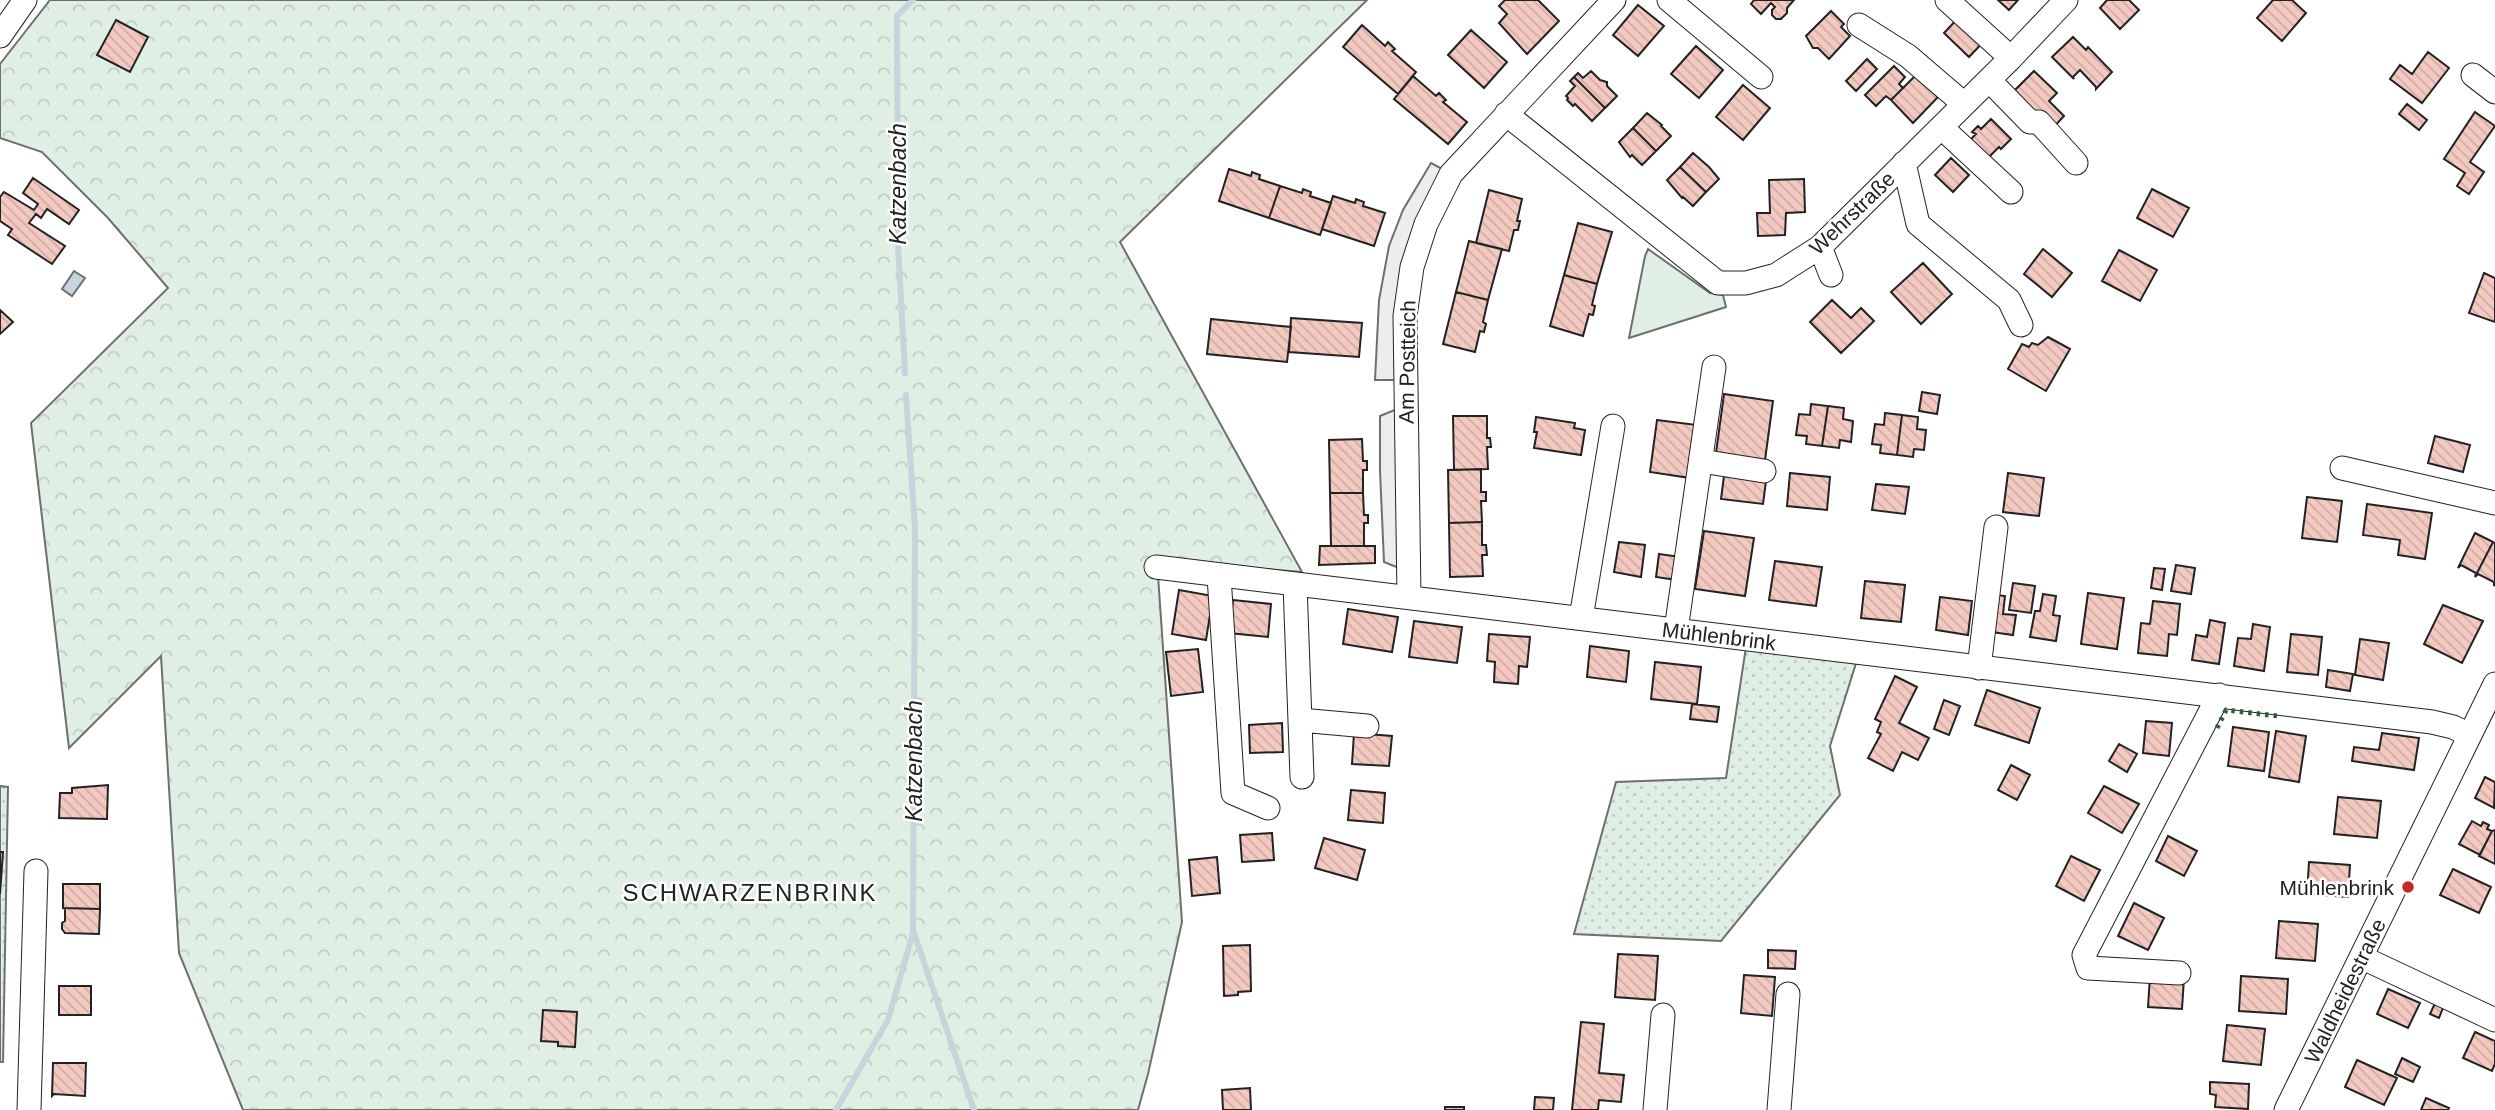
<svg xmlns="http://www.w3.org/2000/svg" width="2495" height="1110" viewBox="0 0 2495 1110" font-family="Helvetica,sans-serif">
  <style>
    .grass { fill: url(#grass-dots); stroke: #6f6f6f; stroke-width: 2 }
    .forest { fill: url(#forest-crowns); stroke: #6f6f6f; stroke-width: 2 }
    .green { fill: #e0efe3; stroke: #6f6f6f; stroke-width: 2 }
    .parking { fill: #ededed; stroke: #6f6f6f; stroke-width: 2 }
    .water { fill: #c7d3dd; stroke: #6f6f6f; stroke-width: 2 }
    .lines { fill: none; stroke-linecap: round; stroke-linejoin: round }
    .stream { stroke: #c7d3dd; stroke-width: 6 }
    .building { fill: url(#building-back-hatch); stroke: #222; stroke-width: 2 }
    .minor-casing { stroke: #222; stroke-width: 25 }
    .minor { stroke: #fff; stroke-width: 23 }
    .hedge { stroke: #2f5e38; stroke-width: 5; stroke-dasharray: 3.5 5; stroke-linecap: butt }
    .poi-dot { fill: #c62828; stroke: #fff; stroke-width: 2.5 }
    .labels { text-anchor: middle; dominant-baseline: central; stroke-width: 5; stroke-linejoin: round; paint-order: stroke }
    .street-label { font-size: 21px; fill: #222; stroke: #fff }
    .poi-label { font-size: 21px; fill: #222; stroke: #fff; text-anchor: end }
    .water-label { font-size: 23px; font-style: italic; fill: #222; stroke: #fff }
    .quarter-label { font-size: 24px; letter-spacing: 2px; fill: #222; stroke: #fff }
  </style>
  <defs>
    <pattern id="grass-dots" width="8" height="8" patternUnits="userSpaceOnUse" patternTransform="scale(1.75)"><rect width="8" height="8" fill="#e0efe3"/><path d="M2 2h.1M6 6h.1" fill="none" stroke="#c0cdc2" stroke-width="1.8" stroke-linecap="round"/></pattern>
    <pattern id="forest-crowns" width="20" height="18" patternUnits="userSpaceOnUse" patternTransform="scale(1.75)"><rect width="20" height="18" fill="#e0efe3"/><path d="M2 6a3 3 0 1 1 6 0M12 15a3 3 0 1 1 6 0" fill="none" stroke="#c0cdc2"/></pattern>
    <pattern id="building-back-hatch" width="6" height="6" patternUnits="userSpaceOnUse" patternTransform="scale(1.75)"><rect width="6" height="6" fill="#f3c9c0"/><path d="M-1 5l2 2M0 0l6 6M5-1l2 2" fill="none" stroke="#d0aca5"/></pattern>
  </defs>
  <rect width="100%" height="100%" fill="#fff"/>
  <path class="grass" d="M1746,647L1857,660L1830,746L1840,795L1721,941L1574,934L1616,782L1726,778Z
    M0,786L8,787L3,1062H0Z"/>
  <path class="forest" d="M50,0H1367L1120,242L1302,572L1157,561L1182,922L1148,1074L1138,1110H243L179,953L161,656L69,748L31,423L168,288L108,218L42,152L0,138V64Z"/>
  <path class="green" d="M1648,249L1710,293L1723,295L1726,307L1629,338L1645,256Z"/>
  <path class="parking" d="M1431,163L1448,172L1437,189L1397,380H1375L1379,300L1389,246L1403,210Z
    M1397,409L1399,568L1384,562L1380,471V416Z"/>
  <path class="water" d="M74,271L85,278L72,296L62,289Z"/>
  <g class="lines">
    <path class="stream" d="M905,373L898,245L897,16L913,0
      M914,933L974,1110
      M836,1110L888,1020L913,933L915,529L906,395"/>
  </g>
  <path class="building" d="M1505,0H1538L1559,21L1527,54L1499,23L1507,14L1499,6Z
    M1754,0H1794L1787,8V13L1781,19H1776L1772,15V10L1775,7L1771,3L1761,14L1751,4Z
    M1998,0H2018L2009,10Z
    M2107,0H2129L2139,10L2120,29L2100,8Z
    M2273,0H2292L2306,13L2282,41L2257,18Z
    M1638,5L1664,26L1638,56L1613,35Z
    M1831,11L1844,24L1841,27L1850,36L1829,59L1818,48H1813L1806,36Z
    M1961,15L1987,38L1969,57L1944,33Z
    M116,20L148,37L130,72L97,55Z
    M1362,25L1385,46L1388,42L1395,49L1392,51L1416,72L1398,94L1343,47Z
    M1471,30L1507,62L1484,88L1448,55Z
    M2073,37L2086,50L2088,47L2112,72L2096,89V87L2080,70L2073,77L2074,79L2052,57Z
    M1696,46L1723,70L1699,98L1671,74Z
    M2428,52L2449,68L2422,103L2390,79L2400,65L2412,74Z
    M1867,59L1877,69L1856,91L1846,81Z
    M1894,66L1905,77L1899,84L1903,88L1891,100L1886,96L1876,106L1865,95Z
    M1591,71L1600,80L1607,82V86L1617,96L1605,108L1574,77L1578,73L1583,78Z
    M2034,71L2057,93L2049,101L2064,116L2052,129L2009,96Z
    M1916,75L1938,97L1913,123L1891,100Z
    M1413,76L1436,96L1439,93L1446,100L1443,102L1467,122L1448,144L1394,99Z
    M1574,77L1605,108L1592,121L1575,104L1573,106L1567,100L1568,98L1566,96L1575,86L1570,81Z
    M1743,85L1770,108L1743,140L1716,117Z
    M2407,104L2427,120L2419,130L2399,114Z
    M2475,112L2495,126L2470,162L2484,172L2469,194L2457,186L2465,173L2444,159Z
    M1647,113L1662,125L1661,126L1671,136L1656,151L1633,128Z
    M1991,119L2011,139L2001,149L1999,147L1985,161L1967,143L1976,134L1972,132L1978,126L1981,129Z
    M1633,128L1656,151L1642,165L1632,155L1630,157L1619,142Z
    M1693,153L1709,167L1719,179L1706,192L1680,167Z
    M1951,158L1969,175L1953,192L1935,175Z
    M1680,167L1706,192L1693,206L1683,197L1682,198L1667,180Z
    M1229,169L1251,176L1252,172L1260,175L1259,179L1280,186L1269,218L1219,201Z
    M33,178L79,210L69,224L47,209L41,218L36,214L29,223L65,246L52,264L8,235L12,229L0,221V197L4,192L34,210L38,204L23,193Z
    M1804,179L1805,212L1786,213L1785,235L1758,236L1757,213H1770L1769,180Z
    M1280,186L1302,193L1303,189L1311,192L1310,196L1331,203L1320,235L1269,218Z
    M2152,189L2189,208L2173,237L2137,218Z
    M1489,190L1522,199L1517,221H1520L1518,230H1514L1509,251L1476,243Z
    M1333,196L1355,203L1356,199L1364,202L1363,206L1385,213L1374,246L1322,229Z
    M1578,223L1612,232L1597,284L1564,275Z
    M1469,241L1502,249L1488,300L1456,292Z
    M2043,249L2072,273L2052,297L2024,274Z
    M2119,250L2157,270L2140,301L2102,281Z
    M1923,263L1952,294L1921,324L1891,292Z
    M2484,273L2495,278V322L2469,313Z
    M1564,275L1597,284L1592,305L1595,306L1593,315L1589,314L1583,336L1550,326Z
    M1456,292L1488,300L1483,322L1486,324L1484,332L1480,331L1475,352L1443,344Z
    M1832,300L1851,318L1861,308L1874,321L1841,353L1810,322Z
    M0,310L13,322L0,334Z
    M1291,318L1362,323L1359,357L1289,352Z
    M1211,319L1291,327L1287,362L1207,354Z
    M2048,337L2070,349L2046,391L2008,369L2022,344L2029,347L2032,343L2038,345Z
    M1922,392L1940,395L1937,414L1919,411Z
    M1724,394L1773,401L1765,460L1716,453Z
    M1811,404L1828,406L1822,446L1806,444L1807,436L1796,435L1799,414L1810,415Z
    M1828,406L1844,408L1843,419L1853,421L1851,442L1840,440L1839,448L1822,446Z
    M1885,413L1902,415L1897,455L1880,453L1881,445L1872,444L1875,424L1884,425Z
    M1902,415L1918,417L1917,429L1926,430L1924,450L1914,449L1913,457L1897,455Z
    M1453,416H1487V438H1490L1491,447H1487L1488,469L1454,470Z
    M1536,417L1575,423L1574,428L1585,430L1581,455L1534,448L1537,432H1534Z
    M1657,420L1697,425L1690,478L1650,472Z
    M2435,436L2470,445L2463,472L2428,463Z
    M1362,439L1363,461H1367V470H1363V493H1330L1329,440Z
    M1481,469V492H1486V501H1481L1482,522L1449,523L1448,470Z
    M1790,473L1830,477L1827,510L1787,506Z
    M2008,473L2044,478L2039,516L2003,512Z
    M1724,476L1766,481L1763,504L1721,499Z
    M1876,484L1909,487L1905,514L1872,510Z
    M1330,493H1363L1364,515H1368V523H1364V546H1331Z
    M2307,497L2342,501L2337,542L2302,538Z
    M2367,504L2432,513L2425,559L2398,555L2400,540L2363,535Z
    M1482,522V545H1486L1487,555H1482L1483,576L1450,577L1449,523Z
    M1704,531L1754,538L1745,596L1695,589Z
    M2475,533L2493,542L2475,577L2476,573L2461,565L2458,568Z
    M1619,542L1645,545L1641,577L1614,572Z
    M2493,542L2495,543V584L2494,586V582L2478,574L2475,577Z
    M1320,546H1375V563L1319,565Z
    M1659,554L1681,557L1677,580L1656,577Z
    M1775,561L1822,567L1816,606L1769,600Z
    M2176,565L2195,568L2191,594L2171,591Z
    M2154,568L2165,569L2162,590L2151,588Z
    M1865,581L1905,585L1901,622L1861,618Z
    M2013,583L2035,586L2031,613L2009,610Z
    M1179,590L1213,596L1206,640L1172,634Z
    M2088,593L2124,598L2117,649L2081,644Z
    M1989,594L2005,596L2003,614L2016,615L2013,635L1984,631Z
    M2043,594L2056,596L2053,615L2060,616L2056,641L2030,637L2035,611H2040Z
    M1940,597L1972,601L1968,635L1936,630Z
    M1233,600L1271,604L1268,637L1229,633Z
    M2153,601L2180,604L2177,635L2169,634L2167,656L2138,653L2141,623L2150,624Z
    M2443,605L2483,621L2462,663L2424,644Z
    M1348,609L1398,617L1392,652L1343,644Z
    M2210,620L2225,623L2219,664L2192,660L2196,635L2207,637Z
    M1414,621L1462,627L1457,663L1409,657Z
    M2253,624L2270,627L2264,671L2234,666L2238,638L2251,639Z
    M1489,634L1530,637L1527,667L1519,666L1518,684L1494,682L1495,662L1487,661Z
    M2291,634L2322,637L2318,675L2287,672Z
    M2360,639L2389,643L2383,680L2355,675Z
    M1590,646L1629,651L1626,682L1587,677Z
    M1198,649L1203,692L1171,696L1166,652Z
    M1655,662L1701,667L1697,704L1651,699Z
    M2328,670L2353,674L2350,691L2326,687Z
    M1895,676L1917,687L1899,723L1929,738L1918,760L1902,752L1893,771L1868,758L1881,734L1877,732L1881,722L1875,719Z
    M1987,690L2040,708L2029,743L1975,725Z
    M1944,700L1960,706L1949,735L1934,729Z
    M1692,704L1719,707L1717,722L1690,719Z
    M2146,721L2172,723L2169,756L2143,753Z
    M1282,723L1283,752L1250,753L1249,725Z
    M2233,727L2269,732L2264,771L2228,766Z
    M2276,731L2306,736L2299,782L2269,777Z
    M1354,733L1392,736L1389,766L1352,764Z
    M2382,733L2419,738L2414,770L2352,761L2354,747L2379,750Z
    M2119,744L2137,754L2127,772L2109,761Z
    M2011,765L2030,775L2017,800L1998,790Z
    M2485,777L2495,782L2494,808L2475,798Z
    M108,785L107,819L59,818L60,793H72V788Z
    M2104,786L2139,804L2122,833L2088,813Z
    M1351,790L1385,793L1383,823L1348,820Z
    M2338,797L2381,801L2377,838L2334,834Z
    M2472,821L2481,826L2483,822L2489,825L2487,829L2492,831L2480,855L2459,844Z
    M2495,830V864L2479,856L2492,831Z
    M1272,833L1274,860L1242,862L1240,835Z
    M2168,836L2197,851L2184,876L2156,861Z
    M1324,838L1365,850L1357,880L1315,868Z
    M0,852H3L0,894Z
    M2071,856L2100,870L2084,901L2056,886Z
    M1217,857L1220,893L1192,896L1189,860Z
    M2309,862L2350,865L2348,897L2307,894Z
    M2453,869L2491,887L2479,913L2440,895Z
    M63,884H100V909L63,908Z
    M2134,903L2164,918L2148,950L2118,936Z
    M63,908L100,909L99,934L65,933L62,929V923L65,921V909Z
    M2279,921L2318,924L2315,961L2276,958Z
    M1250,945L1251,991L1238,992V995L1224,996L1223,946Z
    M1768,950L1796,951L1795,969L1768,968Z
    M1618,954L1658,956L1655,1000L1615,997Z
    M1744,975L1775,977L1772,1016L1741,1013Z
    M2150,976L2184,978L2182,1009L2148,1007Z
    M2241,976L2288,979L2286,1014L2239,1011Z
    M59,986H91V1015H59Z
    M2388,989L2420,1003L2408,1028L2377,1014Z
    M2436,1001L2444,1005L2439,1018L2430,1014Z
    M543,1010L577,1012L575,1047L558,1046V1042L541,1041Z
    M1581,1022L1604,1024L1599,1073L1624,1075L1621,1102L1599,1100L1598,1110H1572Z
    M2227,1025L2265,1029L2261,1065L2223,1061Z
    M2475,1032L2495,1041V1064L2492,1071L2463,1058Z
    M2402,1058L2420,1067L2413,1082L2395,1074Z
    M2357,1060L2397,1078L2384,1105L2345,1087Z
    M53,1063H86L85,1096L54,1094L52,1096Z
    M2210,1082L2249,1084L2248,1109L2215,1107L2216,1095L2210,1094Z
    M1250,1088L1251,1110H1223L1222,1090Z
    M1535,1097L1554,1098L1553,1110H1534Z
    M2426,1098L2449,1108L2448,1110H2421Z
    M1445,1107H1464V1110H1445Z"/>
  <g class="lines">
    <defs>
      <path id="minor" d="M1669,0L1761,77
        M1947,0L2011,58
        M1859,25L1908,56L1964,104
        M0,36L25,0
        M2473,75L2495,92
        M1989,80L2030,122H2039L2076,163
        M1506,114L1718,283H1746L1776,275L1820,247L2011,58L2066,0
        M1941,127L2011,192
        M1904,163L1918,224L2009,300L2021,325
        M1820,247L1831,275
        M1701,461L1764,471
        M2342,468L2495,503
        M1156,567L2432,722L2453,727L2470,735
        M1219,576L1233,793L1268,808
        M1295,584L1302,777
        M1409,597L1405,316L1412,267L1426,224L1451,174L1614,0
        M1581,618L1613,426
        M1676,630L1714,367
        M1979,668L1996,527
        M1300,720L1367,726
        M2361,957L2495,1020
        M2179,973L2088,968L2084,955L2219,695
        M29,1110L36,871
        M1655,1110L1663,1015
        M1779,1110L1788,994
        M2286,1110L2495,684"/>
    </defs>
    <use href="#minor" class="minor-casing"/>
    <use href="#minor" class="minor"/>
    <path class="hedge" d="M2217,728L2226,710L2278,716"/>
  </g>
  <circle class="poi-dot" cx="2408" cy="887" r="7"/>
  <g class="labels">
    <g class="street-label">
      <text transform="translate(1852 213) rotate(-44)">Wehrstraße</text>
      <text transform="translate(1407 362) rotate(-89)">Am Postteich</text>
      <text transform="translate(1719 636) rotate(7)">Mühlenbrink</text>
      <text transform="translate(2345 991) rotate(-64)">Waldheidestraße</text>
    </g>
    <g class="poi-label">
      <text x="2394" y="887">Mühlenbrink</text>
    </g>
    <g class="water-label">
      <text transform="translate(898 184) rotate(-90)">Katzenbach</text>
      <text transform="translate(914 761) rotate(-90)">Katzenbach</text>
    </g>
    <g class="quarter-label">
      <text x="750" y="892">SCHWARZENBRINK</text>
    </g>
  </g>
</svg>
